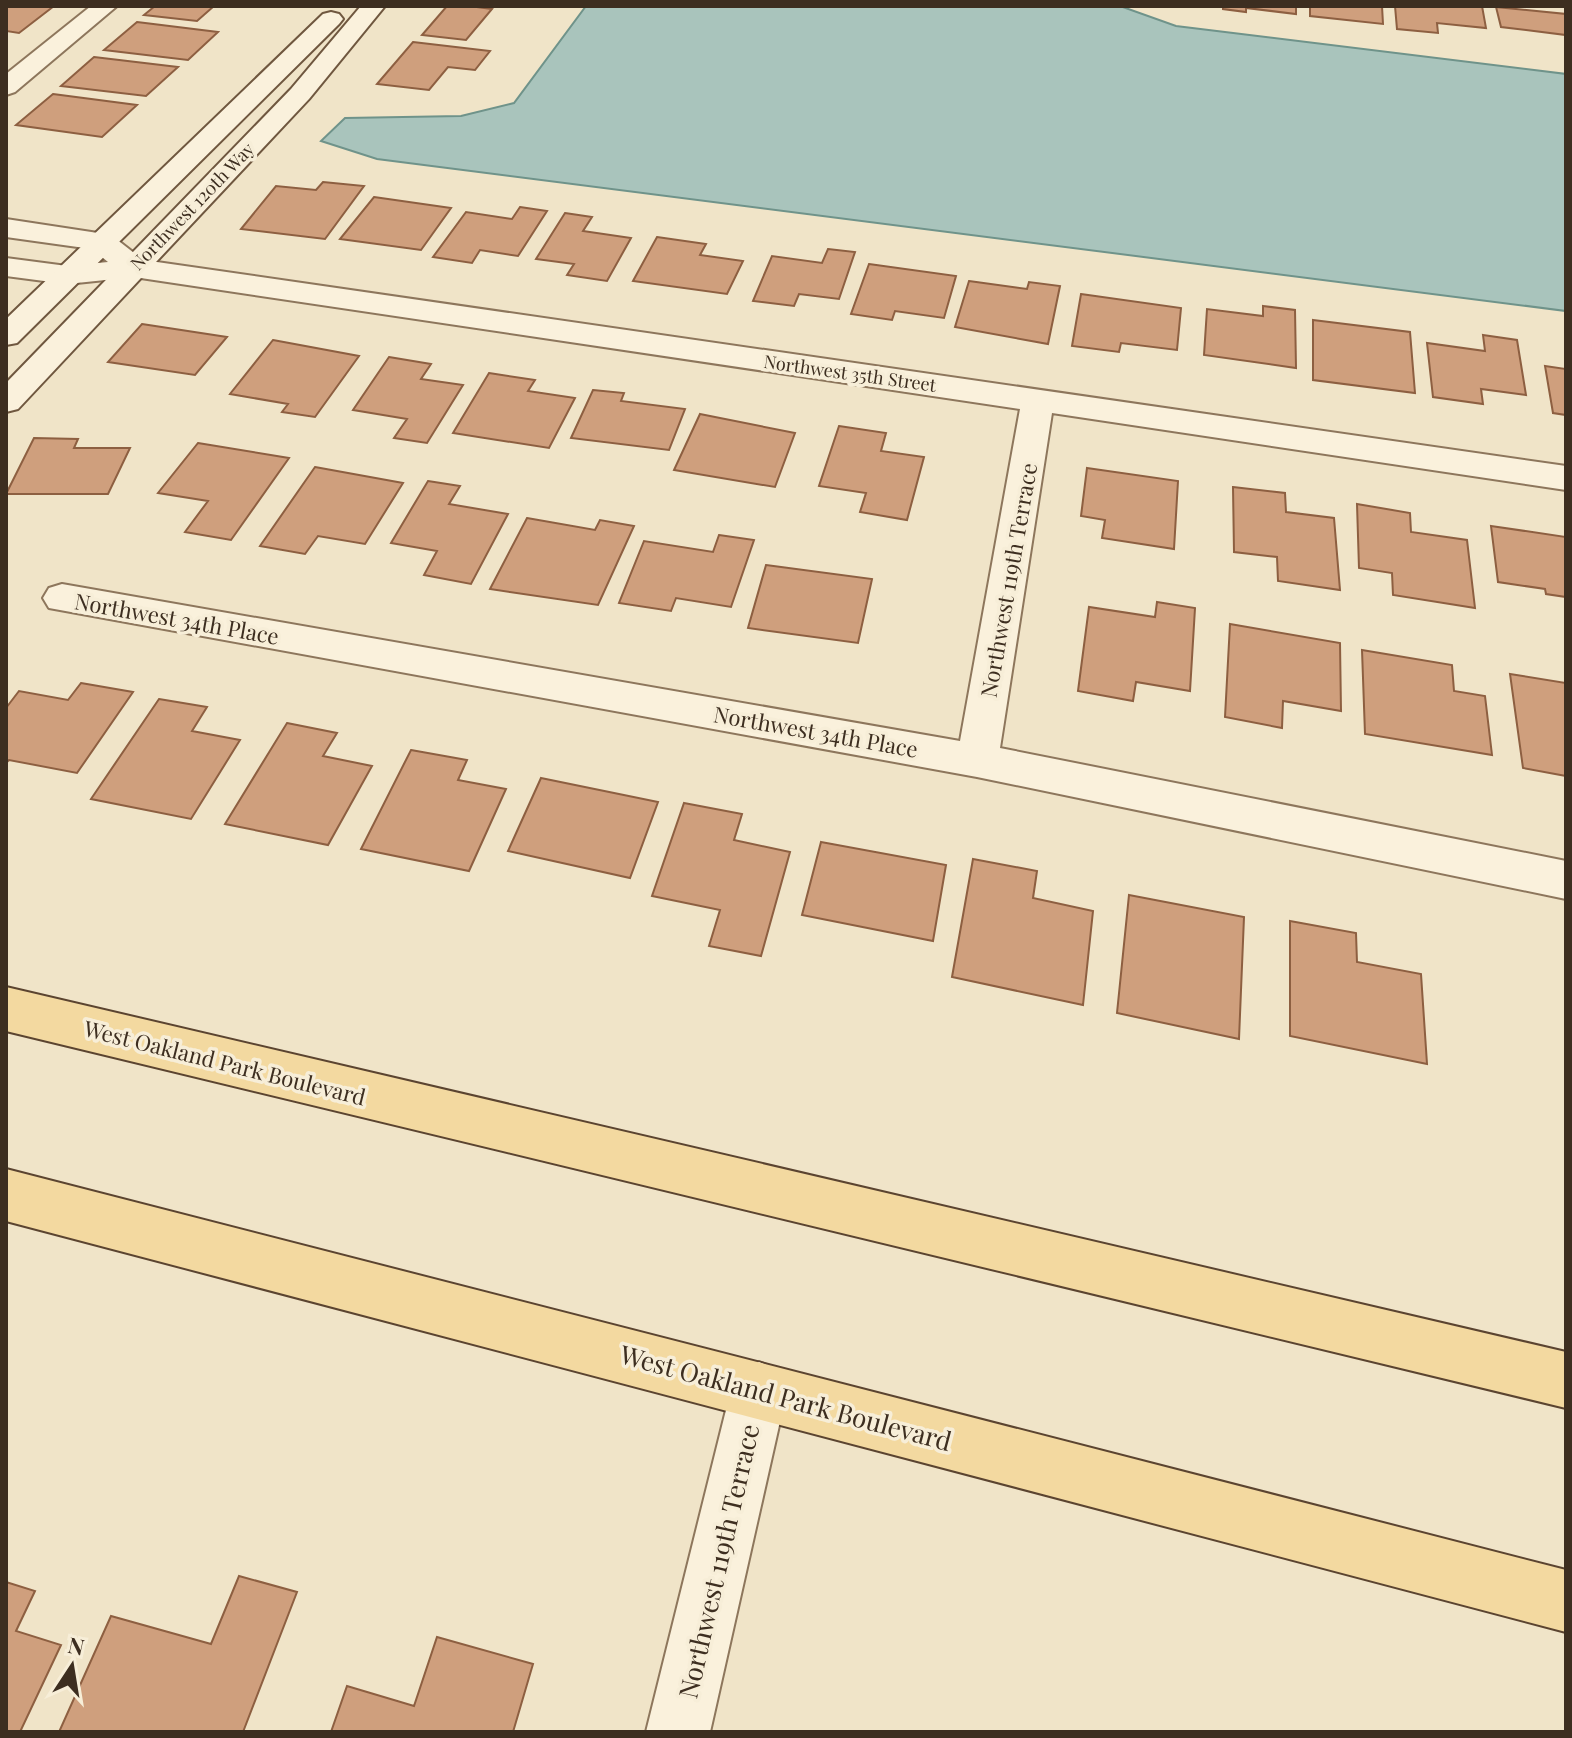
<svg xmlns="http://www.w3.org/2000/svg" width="1572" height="1738" viewBox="0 0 1572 1738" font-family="'Playfair Display',serif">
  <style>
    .water { fill: #a9c4bc; stroke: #6f938a; stroke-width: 2 }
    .building { fill: #cf9f7d; stroke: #8d5f41; stroke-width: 2 }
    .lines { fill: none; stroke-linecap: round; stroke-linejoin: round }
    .street-casing { stroke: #8d765c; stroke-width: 4 }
    .secondary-casing { stroke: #6f573f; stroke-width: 4 }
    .primary-casing { stroke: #5b4430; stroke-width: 4 }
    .street { fill: #faf1dc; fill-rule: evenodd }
    .secondary { fill: #faf1dc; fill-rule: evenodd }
    .primary { fill: #f3d9a0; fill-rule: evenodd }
    .labels { text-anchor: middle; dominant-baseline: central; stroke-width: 7; stroke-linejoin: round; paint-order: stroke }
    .far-street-label { font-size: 18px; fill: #3d2e20; stroke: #f7eed8 }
    .street-label { font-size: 22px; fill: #3d2e20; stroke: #f7eed8 }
    .near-street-label { font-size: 26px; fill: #3d2e20; stroke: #f7eed8 }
  </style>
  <rect width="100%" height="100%" fill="#f0e4c8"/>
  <path class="water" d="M586,6H1120L1176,26L1566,74V311L377,159L321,141L345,118L461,116L514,103Z"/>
  <path class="building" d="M6,6H54L19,33L6,31Z
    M155,6H214L197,21L144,15Z
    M447,6H469L492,9L466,40L422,35Z
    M1223,6H1296V14L1246,8V12L1223,9Z
    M1310,6H1382L1383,24L1310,16Z
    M1395,6H1482L1486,28L1437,23L1438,33L1397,29Z
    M1496,7L1566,14V35L1501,27Z
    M137,22L218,32L188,60L104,50Z
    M413,42L490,51L475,70L448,67L429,90L377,84Z
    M94,57L178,67L146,96L61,86Z
    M53,94L137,105L102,137L16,125Z
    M323,182L364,186L325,239L241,229L276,186L316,190Z
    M374,197L451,208L421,250L340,239Z
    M520,207L547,211L518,256L480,250L472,263L433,257L466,212L512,219Z
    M565,213L592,217L583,231L631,238L607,281L567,275L574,264L536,259Z
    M657,237L706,244L700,255L743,261L727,294L633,281Z
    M828,249L855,252L839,299L799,294L794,306L753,301L772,256L822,263Z
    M869,264L956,276L944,318L895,311L892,320L851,314Z
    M969,281L1027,289L1029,282L1060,286L1048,344L955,327Z
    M1081,294L1181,308L1177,350L1121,343L1119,352L1072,346Z
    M1263,306L1295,310L1296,368L1204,355L1207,309L1263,316Z
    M1313,320L1410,332L1415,393L1313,380Z
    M142,324L227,337L195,375L108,362Z
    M1483,335L1517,340L1526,395L1481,389L1483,404L1433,397L1427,343L1485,351Z
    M273,340L359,356L315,417L282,412L288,404L230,394Z
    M389,357L431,364L421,379L463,385L427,443L394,438L407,419L353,410Z
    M1545,366L1566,369V415L1553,413Z
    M489,373L535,380L528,391L575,398L549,448L453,433Z
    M593,390L624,393L621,401L685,409L669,450L571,438Z
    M700,414L795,433L775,487L674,470Z
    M839,426L886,433L881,451L924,457L907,520L860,512L866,493L819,486Z
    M34,438L78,439L74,448H130L108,494H6Z
    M198,443L289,458L231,540L185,532L208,501L158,493Z
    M315,467L403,483L365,544L318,536L305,554L260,546Z
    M1087,468L1178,481L1174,549L1102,538L1105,520L1081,516Z
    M428,481L460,486L449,504L508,514L471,584L424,575L437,551L391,543Z
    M1233,487L1285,493L1286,512L1334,518L1340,590L1278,581L1277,557L1234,552Z
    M1357,504L1410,513L1411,532L1467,540L1475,608L1393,595L1392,573L1359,568Z
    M527,518L595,530L600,520L634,526L598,605L490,589Z
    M1491,526L1566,537V597L1546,594L1545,589L1498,582Z
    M719,535L754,540L731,607L676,598L671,611L619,603L644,541L713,552Z
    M766,565L872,579L858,643L748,628Z
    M1157,602L1195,608L1190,691L1136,682L1133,701L1078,691L1089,607L1155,617Z
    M1230,624L1340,643L1341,711L1283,701L1282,728L1225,717Z
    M1362,650L1452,665L1454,691L1485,696L1492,755L1365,734Z
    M1510,674L1566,683V776L1523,768Z
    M81,683L133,692L77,773L9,760L6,763V708L19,691L68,700Z
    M159,699L207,707L192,731L240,740L191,819L91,799Z
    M287,723L337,733L323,756L372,766L328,845L225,824Z
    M411,750L467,760L458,780L506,789L469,871L361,849Z
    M541,778L658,802L630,878L508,851Z
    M684,803L742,814L734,840L790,852L761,956L709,946L720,910L652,896Z
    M821,842L946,865L933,941L802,915Z
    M973,859L1037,871L1033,898L1093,911L1083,1005L952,977Z
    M1129,895L1244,917L1239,1039L1117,1013Z
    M1290,921L1356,933L1357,962L1421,974L1427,1064L1290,1036Z
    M239,1576L297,1592L243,1732H59L111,1616L211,1644Z
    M6,1582L35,1591L16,1631L61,1645L20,1732H6Z
    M437,1637L533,1664L513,1732H331L347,1686L414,1706Z"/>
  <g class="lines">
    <defs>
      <path id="street" d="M91,6H117L15,92L6,95V74Z
        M6,219L111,235L143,260L1566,466V490L1052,413L1000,748L1566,861V899L977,777L49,608L43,598L49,588L62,584L960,741L1020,409L134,277L67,284L6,276V258L67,266L108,262L92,249L6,237Z
        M759,1362L779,1370L787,1390L710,1732H646L731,1390L739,1370Z"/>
      <path id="secondary" d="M361,6H385L309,99L18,409L6,412V383L291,89Z
        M331,12L339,14L343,19L339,24L17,343L6,345V319L323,14Z"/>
      <path id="primary" d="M6,987L1566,1352V1408L6,1031Z
        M6,1169L1566,1570V1632L6,1221Z"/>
    </defs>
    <use href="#street" class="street-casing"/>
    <use href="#secondary" class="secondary-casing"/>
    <use href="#primary" class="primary-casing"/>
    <use href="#street" class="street"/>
    <use href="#secondary" class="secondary"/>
    <use href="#primary" class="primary"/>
  </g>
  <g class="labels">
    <g class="far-street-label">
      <text transform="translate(192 206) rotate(-46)">Northwest 120th Way</text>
      <text transform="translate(850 373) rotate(8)">Northwest 35th Street</text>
    </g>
    <g class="street-label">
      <text transform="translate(1008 580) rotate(-80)">Northwest 119th Terrace</text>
      <text transform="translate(177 618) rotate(10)">Northwest 34th Place</text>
      <text transform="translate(816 731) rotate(10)">Northwest 34th Place</text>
      <text transform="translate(225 1062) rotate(14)">West Oakland Park Boulevard</text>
    </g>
    <g class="near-street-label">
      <text transform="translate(786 1397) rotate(15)">West Oakland Park Boulevard</text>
      <text transform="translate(718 1561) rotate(-77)">Northwest 119th Terrace</text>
    </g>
  </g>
  <rect width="1572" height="1738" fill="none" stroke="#3d2e20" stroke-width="16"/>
  <g transform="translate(72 1666) rotate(12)" stroke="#f7eed8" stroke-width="6" paint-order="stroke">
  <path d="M0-6L14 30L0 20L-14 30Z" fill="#3d2e20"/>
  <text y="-12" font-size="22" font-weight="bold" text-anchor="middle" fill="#3d2e20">N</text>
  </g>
</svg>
